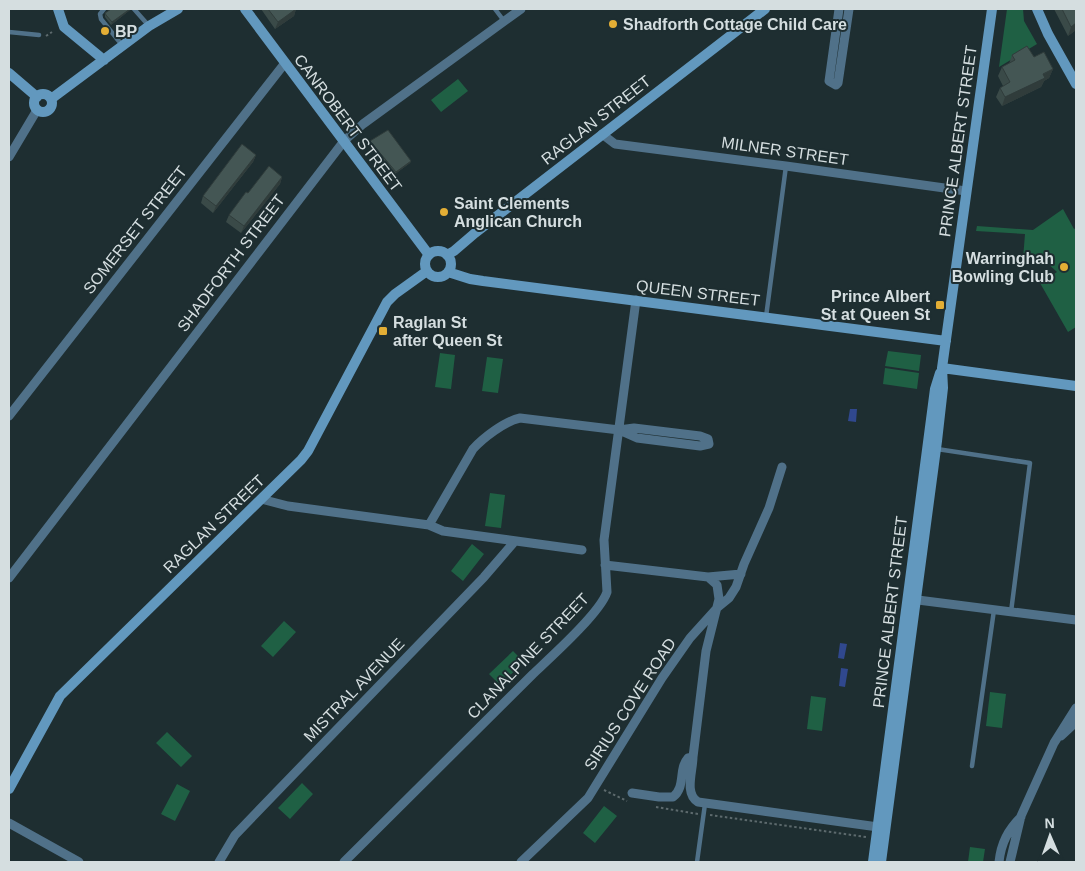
<svg xmlns="http://www.w3.org/2000/svg" width="1085" height="871" viewBox="0 0 1085 871" font-family="Arial,sans-serif">
  <style>
    .green { fill: #1f6044 }
    .water { fill: #30488e }
    .lines { fill: none; stroke-linecap: round; stroke-linejoin: round }
    .path { stroke: #5d6a6d; stroke-width: 2; stroke-dasharray: 2.5 2.5; stroke-linecap: butt }
    .lane { stroke: #507189; stroke-width: 4.5 }
    .street { stroke: #507189; stroke-width: 9 }
    .secondary { stroke: #6298be; stroke-width: 10 }
    .wall { fill: #3a4a48 }
    .shaded-wall { fill: #303c3b }
    .building { fill: #445654; stroke: #303c3b }
    .poi-dot { fill: #e3ae35; stroke: #1e2e31; stroke-width: 2 }
    .labels { text-anchor: middle; dominant-baseline: central; stroke-width: 4; stroke-linejoin: round; paint-order: stroke }
    .poi-label { font-size: 16px; font-weight: bold; fill: #d5dee0; stroke: #1e2e31; text-anchor: start }
    .street-label { font-size: 16px; fill: #d5dee0; stroke: #1e2e31 }
  </style>
  <rect width="100%" height="100%" fill="#1e2e31"/>
  <path class="green" d="M1007,9H1023L1024,21L1037,44L999,67Z
    M458,79L468,91L441,112L431,100Z
    M1063,209L1074,229L1076,228V327L1068,332L1040,283L1057,272L1045,261L1023,259L1025,234L976,231L977,226L1033,230Z
    M888,351L921,355L919,371L885,366Z
    M440,353L455,355L451,389L435,387Z
    M487,357L503,359L498,393L482,391Z
    M885,368L919,373L917,389L883,384Z
    M490,493L505,495L501,528L485,526Z
    M472,544L484,554L463,581L451,571Z
    M284,621L296,632L273,657L261,646Z
    M513,651L524,662L500,685L489,674Z
    M990,692L1006,694L1002,728L986,726Z
    M811,696L826,698L822,731L807,729Z
    M167,732L192,756L181,767L156,743Z
    M302,783L313,794L290,819L278,808Z
    M177,784L190,791L175,821L161,814Z
    M604,806L617,816L595,843L583,833Z
    M970,847L985,849L983,862H968Z"/>
  <path class="water" d="M850,409H857L856,422L848,421Z
    M840,643L847,644L844,659L838,658Z
    M841,668L848,669L845,687L839,686Z"/>
  <g class="lines">
    <path class="path" d="M46,36L52,32
      M604,790L627,801
      M656,807L698,814
      M710,815L866,837"/>
    <path class="lane" d="M104,9L100,14L101,19L122,45
      M134,9L149,26
      M495,9L504,21
      M9,32L39,35
      M766,317L786,166
      M937,449L1030,463L1011,612
      M972,766L994,610
      M697,862L705,804"/>
    <path class="street" d="M839,9L829,81L836,85L838,83L849,9
      M602,134L615,144L786,166L966,191
      M9,157L37,110
      M9,416L285,63
      M261,499L288,506L429,525L473,449C483,438 505,421 520,418L619,430L634,428L700,436L708,439L709,444L700,446L637,438L619,430
      M429,525L443,531L582,550
      M605,565L708,577L717,585L719,599L706,651L693,757
      M708,577L741,574
      M9,578L344,141L363,124L521,9
      M910,599L1076,620
      M1061,736L1076,722
      M632,793L659,797H673C686,787 678,769 688,758L693,757C693,771 684,794 698,802L878,827
      M9,823L79,862
      M219,862L235,835L484,577L515,541
      M344,862C407,800 470,737 533,674C551,657 600,613 607,592L604,540L636,300
      M521,862L588,798L662,678L690,638L718,607L729,598L736,587L744,564L769,508L782,467
      M999,862C1001,843 1008,830 1021,817
      M1010,862L1021,816L1054,743L1076,708"/>
    <path class="secondary" d="M58,9L64,27L104,60
      M245,9L429,255
      M1037,9L1048,34L1076,84
      M9,73L37,97
      M34 103a9 9 0 1 1 18 0a9 9 0 1 1-18 0Z
      M51,99L149,26L178,9
      M425 264a13 13 0 1 1 26 0a13 13 0 1 1-26 0Z
      M447,255L454,251L475,233L765,9
      M448,272L470,279L483,281L946,341
      M942,368L1076,386
      M9,789L60,696L301,460L308,451L387,302L395,294L427,271
      M873,862L935,389L940,373
      M881,862L937,441L943,388L942,368L992,9"/>
  </g>
  <path class="wall" d="M261,9H296L294,16L275,29Z
    M1054,9H1076V30L1068,36Z
    M130,10L111,25L105,17V13Z
    M1012,55L1034,57L1053,69L1049,78L1044,81L1041,87L1002,106L996,97L1000,88L1003,86L998,76L1002,67L1009,64Z
    M370,141L411,161L410,163L395,174L370,144Z
    M256,155L253,162L213,213L201,203L203,196Z
    M282,177L280,184L241,233L226,222L229,215L248,193Z"/>
  <path class="shaded-wall" d="M130,9H131L130,10L111,25L112,22Z
    M296,9L294,16L275,29L278,22Z
    M1076,23V30L1068,36L1071,27Z
    M1053,69L1049,78L1044,81L1041,87L1002,106L1005,97Z
    M256,155L253,162L213,213L216,206Z
    M411,161L410,163L395,174L396,172Z
    M282,177L280,184L241,233L244,226Z"/>
  <path class="building" d="M111,9H130L112,22L106,15L105,13Z
    M268,9H296L278,22Z
    M1062,9H1076V23L1071,27Z
    M1027,46L1034,57L1044,52L1053,69L1043,74L1045,78L1005,97L1000,88L1010,82L1002,67L1015,60L1012,55Z
    M388,130L411,161L396,172L370,141Z
    M242,144L256,155L216,206L203,196Z
    M269,166L282,177L244,226L229,215L246,192L248,193Z"/>
  <g class="poi-dot">
    <circle cx="613" cy="24" r="5"/>
    <circle cx="105" cy="31" r="5"/>
    <circle cx="444" cy="212" r="5"/>
    <circle cx="1064" cy="267" r="5"/>
    <rect x="935" y="300" width="10" height="10" rx="2.5"/>
    <rect x="378" y="326" width="10" height="10" rx="2.5"/>
  </g>
  <g class="labels">
    <g class="poi-label">
      <text x="623" y="24">Shadforth Cottage Child Care</text>
      <text x="115" y="31">BP</text>
      <text x="454" y="203">Saint Clements<tspan x="454" dy="18">Anglican Church</tspan></text>
      <text x="1054" y="258" text-anchor="end">Warringhah<tspan x="1054" dy="18">Bowling Club</tspan></text>
      <text x="930" y="296" text-anchor="end">Prince Albert<tspan x="930" dy="18">St at Queen St</tspan></text>
      <text x="393" y="322">Raglan St<tspan x="393" dy="18">after Queen St</tspan></text>
    </g>
    <g class="street-label">
      <text transform="translate(596 120) rotate(-38)">RAGLAN STREET</text>
      <text transform="translate(348 123) rotate(53)">CANROBERT STREET</text>
      <text transform="translate(958 141) rotate(-82)">PRINCE ALBERT STREET</text>
      <text transform="translate(785 151) rotate(8)">MILNER STREET</text>
      <text transform="translate(135 230) rotate(-52)">SOMERSET STREET</text>
      <text transform="translate(231 263) rotate(-53)">SHADFORTH STREET</text>
      <text transform="translate(698 293) rotate(7)">QUEEN STREET</text>
      <text transform="translate(214 524) rotate(-44)">RAGLAN STREET</text>
      <text transform="translate(890 612) rotate(-83)">PRINCE ALBERT STREET</text>
      <text transform="translate(528 656) rotate(-46)">CLANALPINE STREET</text>
      <text transform="translate(354 690) rotate(-46)">MISTRAL AVENUE</text>
      <text transform="translate(630 704) rotate(-57)">SIRIUS COVE ROAD</text>
    </g>
  </g>
  <rect width="1085" height="871" fill="none" stroke="#d5dee0" stroke-width="20"/>
  <g transform="translate(1050 836) rotate(358)" stroke="#1e2e31" stroke-width="4" paint-order="stroke">
  <path d="M0-4L9 19L0 12L-9 19Z" fill="#d5dee0"/>
  <text y="-8" font-size="14" font-weight="bold" text-anchor="middle" fill="#d5dee0">N</text>
  </g>
</svg>
